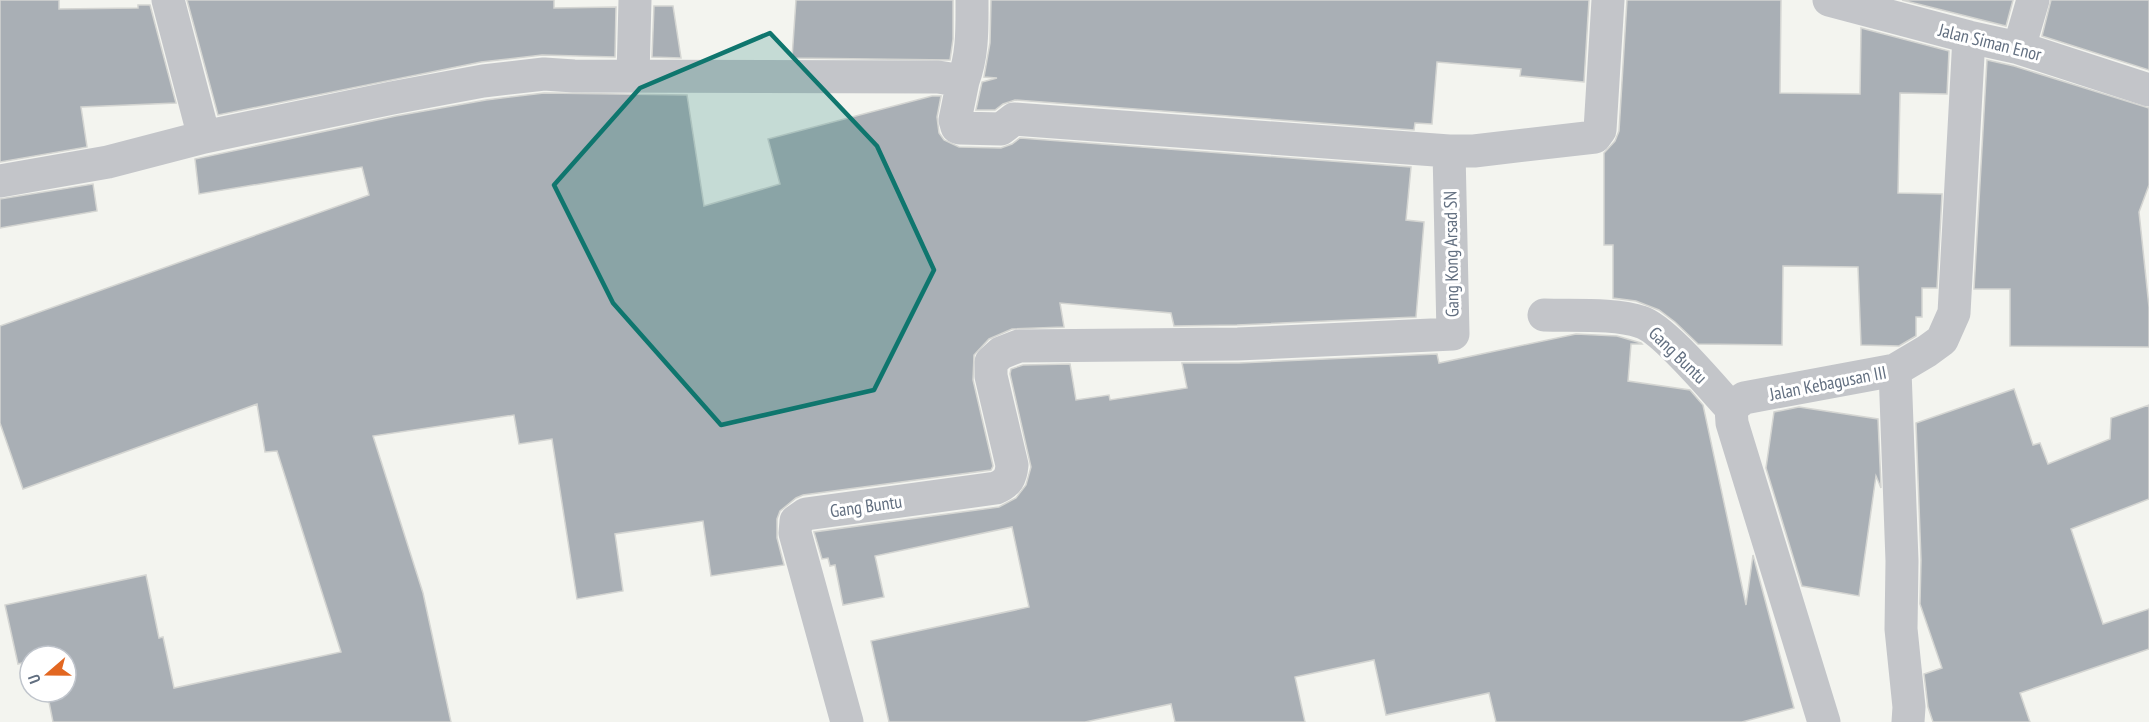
<svg xmlns="http://www.w3.org/2000/svg" width="2149" height="722" viewBox="0 0 2149 722" font-family="'PT Sans Narrow',sans-serif">
  <style>
    .building { fill: #a9afb5; stroke: #d4d5d2; stroke-width: 1.5 }
    .lines { fill: none; stroke-linecap: round; stroke-linejoin: round }
    .minor { stroke: #c3c5c9; stroke-width: 33 }
    .marked { fill: #0f766e; fill-opacity: 0.2; stroke: #0f766e; stroke-width: 4.5; stroke-linejoin: round }
    .labels { text-anchor: middle; dominant-baseline: central; stroke-width: 6; stroke-linejoin: round; paint-order: stroke }
    .street-label { font-size: 18px; fill: #626f80; stroke: #fff }
  </style>
  <rect width="100%" height="100%" fill="#f3f4ef"/>
  <path class="building" d="M0,0H59V9L138,8V5H150L176,103L81,107L87,147L0,162Z
    M187,0H554V8L616,7L615,57L542,55L481,62L218,115Z
    M796,0H953V39L950,60L792,58Z
    M991,0H1589L1584,82L1520,76L1521,69L1437,62L1432,124L1415,123L1414,130L1015,100L1003,104L995,110H976L982,82L997,78L984,77L990,43Z
    M1627,0H1781L1780,93L1860,94L1861,28L1949,51L1947,94L1900,93L1898,193L1942,194L1937,288H1922V317H1916V336L1899,346L1861,345L1858,267L1783,266L1782,345L1698,344L1675,322L1659,310L1636,301L1613,298V245H1604V153L1615,141L1619,131Z
    M1902,0H2013L2006,26Z
    M2051,0H2149V70L2042,36Z
    M654,6H673L681,58L652,57Z
    M1987,60L2014,66L2149,108V185L2139,212L2149,307V347L2010,346V289H1974Z
    M544,93L687,95L704,206L780,184L768,139L932,96H941L937,117L939,133L944,140L959,147L1001,148L1012,144L1020,138L1411,167L1406,220L1424,222L1416,317L1237,325L1174,326L1171,313L1060,303L1064,327L1012,329L989,339L974,355L973,380L993,466L991,470L803,495L796,498L780,511L777,519V538L784,565L711,576L703,521L615,534L623,591L577,599L552,439L519,444L514,415L373,436L423,593L451,722H53L47,692H66V656H30V661L18,664L5,605L146,575L159,638L163,637L174,688L341,652L277,451L265,452L257,404L23,489L0,423V326L369,195L362,167L199,194L195,159L396,116L486,100Z
    M93,184L97,211L0,228V199Z
    M1576,334L1617,336L1641,343L1642,344H1631L1628,381L1690,390L1703,405L1746,605L1753,555L1794,708L1742,722H1496L1489,693L1386,715L1374,660L1295,677L1305,722H1175L1171,704L1085,722H889L871,641L1029,607L1012,527L875,556L884,597L843,605L835,565L830,566L828,558L822,559L814,532L999,507L1016,498L1026,485L1031,467L1010,374L1011,369L1023,365L1070,364L1076,400L1109,395L1110,400L1187,388L1182,363H1239L1437,354L1439,363Z
    M2014,389L2033,445L2040,443L2048,464L2110,439L2111,418L2149,405V499L2071,529L2103,624L2149,609V649L2020,693L2030,722H1933L1928,707L1924,674L1942,668L1920,604L1921,560L1916,423Z
    M1799,407L1878,419L1881,488L1876,476L1859,596L1802,586L1766,468L1774,412Z"/>
  <g class="lines">
    <path class="minor" d="M168,0L204,137
      M1829,0L1969,37L2019,48L2149,90
      M2019,48L2033,0
      M633,76L635,0
      M963,81C973,54 972,28 972,0
      M0,181L108,162L204,137L392,98L483,81L544,74L574,76L938,77L963,81L955,120L957,127L960,128L1001,129L1014,119L1449,151H1474L1595,137L1600,130L1608,0
      M1544,315C1572,316 1616,313 1641,322C1664,329 1713,389 1731,408
      M1895,370L1902,561L1901,629L1909,707L1908,722
      M1731,408L1744,398L1895,370L1927,351L1942,340L1954,313L1969,37
      M1731,408L1732,423L1824,722
      M847,722L795,533L796,521L806,514L996,488C1008,483 1011,477 1012,465L991,376V362L1001,353L1019,346L1238,344L1453,334L1449,151"/>
  </g>
  <path class="marked" d="M770,33L877,146L934,270L874,390L721,425L613,303L554,185L640,88Z"/>
  <g class="labels">
    <g class="street-label">
      <text transform="translate(1990 42) rotate(14)">Jalan Siman Enor</text>
      <text transform="translate(1451 254) rotate(-91)">Gang Kong Arsad SN</text>
      <text transform="translate(1678 355) rotate(44)">Gang Buntu</text>
      <text transform="translate(1828 383) rotate(-11)">Jalan Kebagusan III</text>
      <text transform="translate(866 506) rotate(-8)">Gang Buntu</text>
    </g>
  </g>
  <g transform="translate(48 674) rotate(250)"><circle r="28" fill="#ffffff" stroke="#c0c5cc" stroke-width="1.5"/>
  <path d="M0-4.5L10 22L0 15L-10 22Z" fill="#e26721"/>
  <text y="-9" font-size="16" font-weight="bold" text-anchor="middle" fill="#626f80">U</text>
  </g>
</svg>
